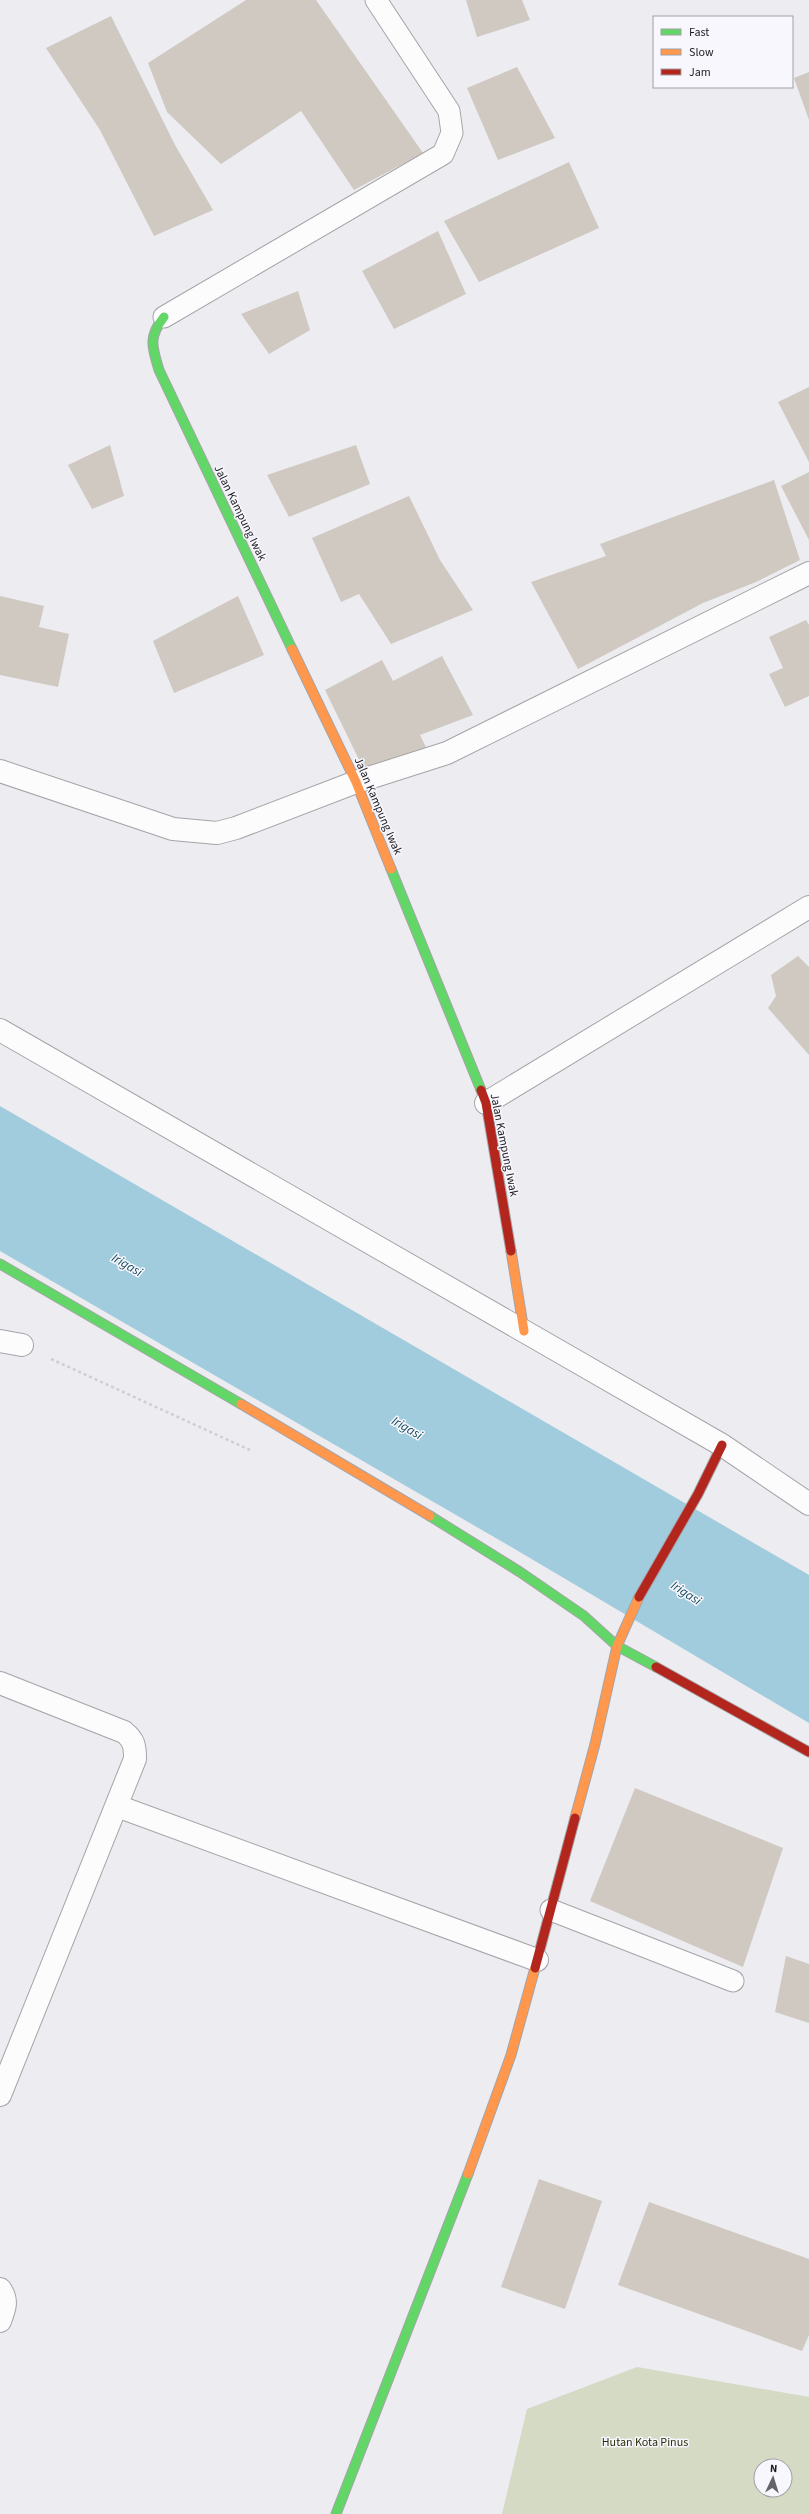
<svg xmlns="http://www.w3.org/2000/svg" width="809" height="2514" viewBox="0 0 809 2514" font-family="'Source Sans 3',sans-serif">
  <style>
    .green { fill: #d4dac4; fill-rule: evenodd }
    .water { fill: #a1ccdd }
    .building { fill: #cfc9c2 }
    .lines { fill: none; stroke-linecap: round; stroke-linejoin: round }
    .lane-casing { stroke: #a5a4a8; stroke-width: 23 }
    .street-casing { stroke: #a5a4a8; stroke-width: 24 }
    .fast-casing { stroke: #a5a4a8; stroke-width: 11 }
    .slow-casing { stroke: #a5a4a8; stroke-width: 11 }
    .jam-casing { stroke: #a5a4a8; stroke-width: 11 }
    .path { stroke: #cfcfd1; stroke-width: 2.5; stroke-dasharray: 3 3; stroke-linecap: butt }
    .lane { stroke: #fcfcfd; stroke-width: 21 }
    .street { stroke: #fcfcfd; stroke-width: 22 }
    .fast { stroke: #63d668; stroke-width: 9 }
    .slow { stroke: #ff974d; stroke-width: 9 }
    .jam { stroke: #b3261e; stroke-width: 9 }
    .labels { text-anchor: middle; dominant-baseline: central; stroke-width: 3; stroke-linejoin: round; paint-order: stroke }
    .street-label { font-size: 12px; fill: #1d1d20; stroke: #f8f7fe }
    .park-label { font-size: 12px; fill: #293109; stroke: #f8f7fe }
    .water-label { font-size: 13px; font-style: italic; fill: #154b5a; stroke: #f8f7fe }
  </style>
  <rect width="100%" height="100%" fill="#ececf1"/>
  <path class="green" d="M637,2367L809,2397V2514H502L527,2409ZM761,2466H785V2490H761Z"/>
  <path class="water" d="M0,1106L809,1575V1723L513,1548L0,1251Z"/>
  <path class="building" d="M246,0H316L423,153L354,190L301,111L221,164L167,112L148,63Z
    M466,0H522L530,20L477,37Z
    M111,16L175,145L213,210L154,236L100,130L46,48Z
    M517,67L555,138L498,160L467,88Z
    M809,72V120L794,78Z
    M569,162L599,228L479,282L444,221Z
    M438,231L466,294L394,329L362,271Z
    M298,291L310,330L269,354L241,314Z
    M809,387V462L778,402Z
    M110,445L124,496L92,509L68,465Z
    M356,445L370,484L289,517L267,475Z
    M809,472V540L781,486Z
    M774,480L800,560L756,582L703,603L578,669L531,582L606,556L600,544Z
    M409,496L440,560L473,610L391,644L359,594L341,602L312,538Z
    M0,596L44,606L39,627L69,634L58,687L0,675Z
    M238,596L264,655L174,693L153,641Z
    M806,620L809,625V696L785,707L769,674L783,668L769,637Z
    M442,656L473,715L420,735L426,747L368,778L325,690L382,660L393,681Z
    M798,956L809,967V1055L768,1008L776,996L771,975Z
    M635,1788L783,1848L743,1967L590,1901Z
    M786,1956L809,1964V2023L775,2012Z
    M539,2179L602,2201L565,2309L501,2287Z
    M649,2202L809,2259V2335L802,2351L618,2285Z"/>
  <g class="lines">
    <defs>
      <path id="lane" d="M164,317L443,154L452,133L449,111L376,0
        M551,1910L733,1981"/>
      <path id="street" d="M0,771L173,829L217,833L236,828L356,782L447,753L809,573
        M0,1030L722,1445L809,1504
        M486,1103L809,907
        M0,1341L22,1345
        M0,1683L124,1732C134,1740 135,1746 135,1759L0,2095
        M117,1806L537,1960
        M0,2289C8,2300 5,2308 0,2321"/>
      <path id="fast" d="M164,317C148,337 152,347 159,370L292,649
        M391,869L481,1090
        M0,1264L241,1404
        M430,1516L520,1572L584,1616L617,1646L656,1667
        M336,2514L468,2174"/>
      <path id="slow" d="M292,649L356,782L391,869
        M511,1251L524,1331
        M241,1404L430,1516
        M575,1818L595,1744L617,1646L639,1597
        M468,2174L511,2055L535,1968"/>
      <path id="jam" d="M481,1090L486,1103L511,1251
        M639,1597L698,1494L722,1445
        M656,1667L809,1752
        M535,1968L575,1818"/>
    </defs>
    <use href="#lane" class="lane-casing"/>
    <use href="#street" class="street-casing"/>
    <use href="#fast" class="fast-casing"/>
    <use href="#slow" class="slow-casing"/>
    <use href="#jam" class="jam-casing"/>
    <path class="path" d="M51,1359L250,1450"/>
    <use href="#lane" class="lane"/>
    <use href="#street" class="street"/>
    <use href="#fast" class="fast"/>
    <use href="#slow" class="slow"/>
    <use href="#jam" class="jam"/>
  </g>
  <g class="labels">
    <g class="street-label">
      <text transform="translate(240 513) rotate(64)">Jalan Kampung Iwak</text>
      <text transform="translate(378 806) rotate(67)">Jalan Kampung Iwak</text>
      <text transform="translate(504 1145) rotate(79)">Jalan Kampung Iwak</text>
    </g>
    <g class="park-label">
      <text x="645" y="2442">Hutan Kota Pinus</text>
    </g>
    <g class="water-label">
      <text transform="translate(127 1265) rotate(30)">Irigasi</text>
      <text transform="translate(407 1428) rotate(30)">Irigasi</text>
      <text transform="translate(686 1593) rotate(33)">Irigasi</text>
    </g>
  </g>
  <rect x="653" y="16" width="140" height="72" fill="#f8f7fe" stroke="#a0a0a5"/>
  <rect x="661" y="29" width="20" height="6" fill="#63d668" stroke="#a0a0a5"/>
  <text x="689" y="36" font-size="12" fill="#1d1d20">Fast</text>
  <rect x="661" y="49" width="20" height="6" fill="#ff974d" stroke="#a0a0a5"/>
  <text x="689" y="56" font-size="12" fill="#1d1d20">Slow</text>
  <rect x="661" y="69" width="20" height="6" fill="#b3261e" stroke="#a0a0a5"/>
  <text x="689" y="76" font-size="12" fill="#1d1d20">Jam</text>
  <g transform="translate(773 2478) rotate(4)"><circle r="19" fill="#f8f7fe" stroke="#a0a0a5"/>
  <path d="M0-3L7 15L0 10L-7 15Z" fill="#656569"/>
  <text y="-6" font-size="11" font-weight="bold" text-anchor="middle" fill="#1d1d20">N</text>
  </g>
</svg>
